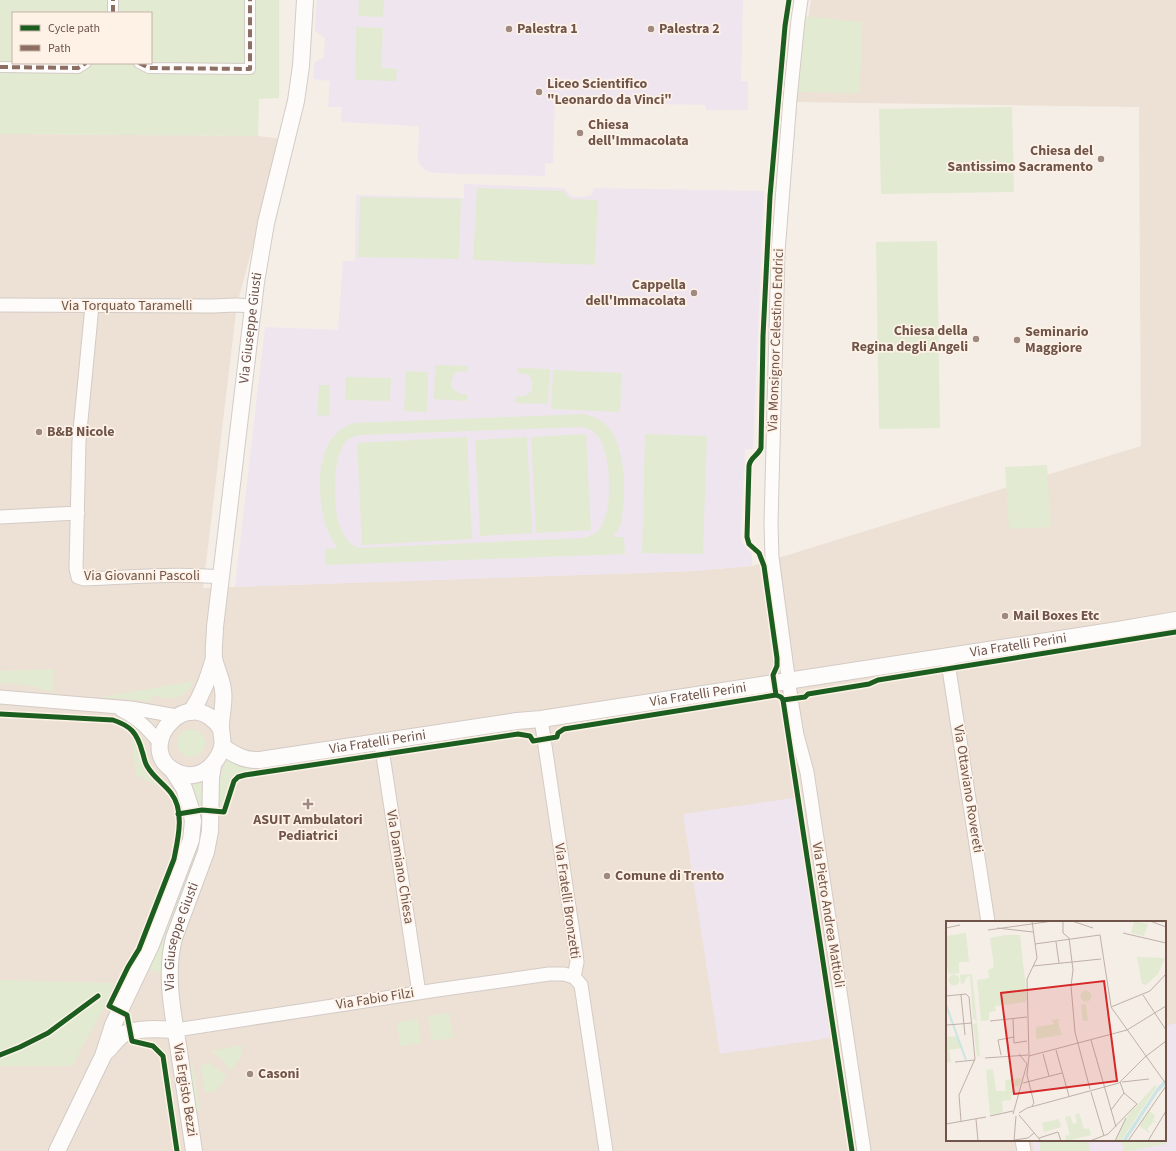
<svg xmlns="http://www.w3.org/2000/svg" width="1176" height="1151" viewBox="0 0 1176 1151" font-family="'Source Sans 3',sans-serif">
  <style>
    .residential { fill: #ede0d4; fill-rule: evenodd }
    .education { fill: #efe5ef }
    .green { fill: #e2ead2; fill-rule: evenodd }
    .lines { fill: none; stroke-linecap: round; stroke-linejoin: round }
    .pedestrian-casing { stroke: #d3cbc6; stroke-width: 12 }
    .minor-casing { stroke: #d3cbc6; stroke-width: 15 }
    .tertiary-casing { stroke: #d3cbc6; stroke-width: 18 }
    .pedestrian { stroke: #fdfcfb; stroke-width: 10 }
    .minor { stroke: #fdfcfb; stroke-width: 13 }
    .tertiary { stroke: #fdfcfb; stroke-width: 16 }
    .quiet { stroke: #8d6e63; stroke-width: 4; stroke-dasharray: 8 4; stroke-linecap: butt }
    .cycleway-casing { stroke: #fef2e7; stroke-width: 8 }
    .cycleway { stroke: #1b5e20; stroke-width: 5 }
    .poi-dot { fill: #9e8a81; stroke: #fef2e7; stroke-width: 1.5 }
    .labels { text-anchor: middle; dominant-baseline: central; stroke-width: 3.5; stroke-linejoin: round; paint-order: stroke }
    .poi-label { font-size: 14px; font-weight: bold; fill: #70544a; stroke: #fef2e7; text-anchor: start }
    .street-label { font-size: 14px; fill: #70544a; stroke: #fef2e7 }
    .inset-river { fill: none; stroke: #cae5e4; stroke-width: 2 }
    .inset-road { fill: none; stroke: #bfb0a8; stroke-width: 1 }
    .view { fill: #d62828; fill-opacity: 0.15; stroke: #d62828; stroke-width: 2 }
    .inset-edge { fill: none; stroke: #70544a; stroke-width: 2 }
  </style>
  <rect width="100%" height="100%" fill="#f4eee7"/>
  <path class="residential" d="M811,0H1176V1151H0V134L258,136L282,139L237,304L203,588L694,571L752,566L1141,446L1139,107L796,102ZM947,922H1165V1140H947Z"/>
  <path class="education" d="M317,0H743L741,81H748V110H706V105L555,102L553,163H545V176L435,173L427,171L420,165L418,159L419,126L341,122L342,107H328L330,81L313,79L315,62L324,57L325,38L315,31Z
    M464,184L564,188L571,196L579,197L591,195L594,188L764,191L753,449H745L741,531V542L752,554V566L694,571L235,587L265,327L338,330L343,261H355L356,195L464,198Z
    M794,798L830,1038L720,1054L683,814Z
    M1176,1023V1151H1034L1032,1140H1165V1026Z"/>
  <path class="green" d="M0,0H279V98L259,99L258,136L0,134ZM13,13H151V63H13Z
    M359,0H384L383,17L358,16Z
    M803,16L862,22L860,93L795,92Z
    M356,27L383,28L381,68L397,69L396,81L355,80Z
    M1012,107L1014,192L881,194L879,109Z
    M477,188L563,191L570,199L598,200L595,265L473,260Z
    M360,197L461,199L459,259L358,257Z
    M937,241L940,428L879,429L876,242Z
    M435,365L468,366V371L457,372C452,376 451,380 451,387L460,394H467V401L434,399Z
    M517,368L550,369L548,404L515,403L516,396C523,397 527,396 532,390C533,384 532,379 528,374L517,373Z
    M553,370L622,373L620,412L551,409Z
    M406,371L428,372L427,412L404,411Z
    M346,377L391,378L390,401L345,400Z
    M319,385H330L329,416L317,415Z
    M583,414C596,416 608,423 614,436C625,458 626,491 622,515C622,518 622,523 620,527C618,530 615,533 613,537H624L625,554L325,565V549L337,548C332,540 328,533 325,523C316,492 315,434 354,423ZM583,427C590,429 596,432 600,439C611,459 613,508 601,527C597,534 590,536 583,538L358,548C355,546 350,544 348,541C343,535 338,523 337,516C333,498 334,458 344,444C348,438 354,436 360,435Z
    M586,434L591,530L536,533L531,437Z
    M645,434L707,436L703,554L642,553Z
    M467,437L472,539L362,545L357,443Z
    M527,437L532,533L480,536L475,440Z
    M1047,465L1051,527L1009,529L1005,467Z
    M53,669L54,693L29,685L0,683V671Z
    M194,681C182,702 173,699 152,696L151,701L100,697Z
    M177 743a14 14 0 1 1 28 0a14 14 0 1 1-28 0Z
    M131,736L138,750L145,773L159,789L136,774Z
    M227,758L243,767L256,766V769L236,773L230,779L221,808L217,804C218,787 221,773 227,758Z
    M204,782V805L198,806L191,785Z
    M199,815H205L204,834L163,974L148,969L152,963L151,962Z
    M0,980L114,983L105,1006L72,1066H0Z
    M449,1013L453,1038L432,1041L428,1016Z
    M418,1019L421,1043L400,1046L397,1022Z
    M241,1045L242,1056L231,1070L218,1056L211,1051Z
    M208,1062L227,1076L216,1091L205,1093L201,1066Z
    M189,1066H193L200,1111L195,1112Z
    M1165,1137L1166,1144L1130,1151H1124L1121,1140H1165Z
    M1039,1140H1088L1090,1151H1040Z"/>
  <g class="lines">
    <defs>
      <path id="pedestrian" d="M113,13V0
        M139,63L149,68L250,69V0
        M0,67L78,68L86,63"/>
      <path id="minor" d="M801,0L798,20L790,99L778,252L771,524L772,557L791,699L797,735L807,772L864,1151
        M0,305L212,306L236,305L253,306
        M92,306L79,441L76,568L78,577L84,579C129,577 176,573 221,577
        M0,517L78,513
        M947,656L988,922
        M0,697L131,708L177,716
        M121,710C139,719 147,728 160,743
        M541,719L576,953L577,962L574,977
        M381,742L419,993
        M176,1030L437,990L549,974H564L574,977L581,985L606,1151
        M1022,1140L1024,1151"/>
      <g id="tertiary">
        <path d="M191,712C203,694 208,678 214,658"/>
        <path id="s1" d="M221,729C190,682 137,742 170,768C177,773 185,776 193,775C205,774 215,764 220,753C225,742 221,737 221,726C221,715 225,702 223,690C222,679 216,669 214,658C213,648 215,637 215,627L256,282L266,223L296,101L301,66L305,0"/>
        <path id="s2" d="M223,747C235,755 245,761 260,760L517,721L541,719L1118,630L1176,620"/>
        <path d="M107,1051C112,1046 116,1040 122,1035C135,1027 161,1029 176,1030"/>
        <path d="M57,1151L103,1056L113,1025L151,945L191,840L193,821L190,806L184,788L173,771"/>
        <path id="s3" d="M194,1151C189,1116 183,1080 178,1045C172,1009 165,973 174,938L206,852L210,831L211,778L213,765"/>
      </g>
    </defs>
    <use href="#pedestrian" class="pedestrian-casing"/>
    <use href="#minor" class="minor-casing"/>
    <use href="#tertiary" class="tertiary-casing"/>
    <use href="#pedestrian" class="pedestrian"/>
    <use href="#minor" class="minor"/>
    <use href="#tertiary" class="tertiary"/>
    <path class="quiet" d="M113,13V0
      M139,63L149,68L250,69V0
      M0,67L78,68L86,63"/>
    <defs>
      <path id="cycleway" d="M776,695L773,675L777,666V658L764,566L759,553L749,544L747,537L749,466C750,457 758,456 761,448L763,336L770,196L785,26L789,0
        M783,700L805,697L808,694L869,684L878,680L1176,632
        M0,714L113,720C131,726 137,733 142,751C144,756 144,761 147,766C153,777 163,783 171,793C185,811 178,839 174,859L139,949L128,967L109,1006L127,1015L132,1041L153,1046L163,1056L177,1151
        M178,814L202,810L224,812L234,781L238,777L245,775L518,734L530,736L533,741L557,737L558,733L564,729L776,695L781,697L783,700L852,1151
        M0,1055L20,1047L48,1033L98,996"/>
    </defs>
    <use href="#cycleway" class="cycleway-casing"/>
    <use href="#cycleway" class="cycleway"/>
  </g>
  <g class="poi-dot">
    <circle cx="509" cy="29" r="4"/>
    <circle cx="651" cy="29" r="4"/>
    <circle cx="539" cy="92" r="4"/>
    <circle cx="580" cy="133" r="4"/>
    <circle cx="1101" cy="159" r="4"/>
    <circle cx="694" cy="293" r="4"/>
    <circle cx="976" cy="339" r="4"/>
    <circle cx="1017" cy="340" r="4"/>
    <circle cx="39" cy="432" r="4"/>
    <circle cx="1005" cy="616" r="4"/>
    <path d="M306 798h4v4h4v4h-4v4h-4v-4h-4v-4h4z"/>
    <circle cx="607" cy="876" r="4"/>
    <circle cx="250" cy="1074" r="4"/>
  </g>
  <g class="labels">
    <g class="poi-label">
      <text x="517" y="29">Palestra 1</text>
      <text x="659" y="29">Palestra 2</text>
      <text x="547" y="84">Liceo Scientifico<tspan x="547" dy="16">"Leonardo da Vinci"</tspan></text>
      <text x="588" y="125">Chiesa<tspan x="588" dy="16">dell'Immacolata</tspan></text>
      <text x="1093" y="151" text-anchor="end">Chiesa del<tspan x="1093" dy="16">Santissimo Sacramento</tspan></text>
      <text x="686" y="285" text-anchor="end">Cappella<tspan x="686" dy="16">dell'Immacolata</tspan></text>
      <text x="968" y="331" text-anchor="end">Chiesa della<tspan x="968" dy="16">Regina degli Angeli</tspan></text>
      <text x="1025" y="332">Seminario<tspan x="1025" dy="16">Maggiore</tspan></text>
      <text x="47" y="432">B&amp;B Nicole</text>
      <text x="1013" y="616">Mail Boxes Etc</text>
      <text x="308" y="820" text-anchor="middle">ASUIT Ambulatori<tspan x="308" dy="16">Pediatrici</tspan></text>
      <text x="615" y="876">Comune di Trento</text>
      <text x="258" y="1074">Casoni</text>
    </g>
    <g class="street-label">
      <text x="127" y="306">Via Torquato Taramelli</text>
      <text stroke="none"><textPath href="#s1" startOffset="602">Via Giuseppe Giusti</textPath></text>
      <text transform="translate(776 340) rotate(-88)">Via Monsignor Celestino Endrici</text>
      <text x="142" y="576">Via Giovanni Pascoli</text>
      <text stroke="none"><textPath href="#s2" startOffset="807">Via Fratelli Perini</textPath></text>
      <text stroke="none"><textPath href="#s2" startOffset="483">Via Fratelli Perini</textPath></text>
      <text stroke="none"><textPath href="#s2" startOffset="159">Via Fratelli Perini</textPath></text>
      <text transform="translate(968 789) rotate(81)">Via Ottaviano Rovereti</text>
      <text transform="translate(400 867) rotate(81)">Via Damiano Chiesa</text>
      <text transform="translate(567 901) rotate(82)">Via Fratelli Bronzetti</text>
      <text transform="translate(828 915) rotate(81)">Via Pietro Andrea Mattioli</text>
      <text stroke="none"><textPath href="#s3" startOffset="218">Via Giuseppe Giusti</textPath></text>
      <text transform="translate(375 999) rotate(-9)">Via Fabio Filzi</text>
      <text transform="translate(185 1090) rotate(81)">Via Ergisto Bezzi</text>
    </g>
  </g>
  <g transform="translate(946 921)">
    <rect width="220" height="220" fill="#f4eee7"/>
    <path d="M188,0L202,3L198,15L185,12ZM20,12L23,41H13V52L3,53L1,46L0,53V15ZM59,14H74L81,78L79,81L49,85L50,90L43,91V99L35,100L31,59L43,57L42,49L48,46L44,17ZM191,36L219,37L212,53L200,64L196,63ZM26,53L31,101L27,97L24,54L19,58V62L15,63L14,54ZM2.5 59a5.5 5.5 0 1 1 11 0a5.5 5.5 0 1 1-11 0ZM134.5 75a5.5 5.5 0 1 1 11 0a5.5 5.5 0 1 1-11 0ZM140,83L142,100H137L135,84ZM114,98L112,102L116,114L90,118V106L108,103L105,99ZM31,102L34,136L31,135L27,103ZM0,114L1,116L12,115L16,127L3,129L5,141L0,142ZM47,148L50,170H60L59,159L76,157L73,165L67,166L65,179L56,180L57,191L44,194L40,149ZM209,164L211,165L175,220H169L182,194ZM203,190L209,194L207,199L212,202L207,201L201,208L205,213L193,205ZM133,192L138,208L143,207L145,214L120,220L119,215L124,214L119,196L124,195L127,203L131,202L129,194ZM113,198L115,206L98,211L96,202Z" fill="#e2ead2"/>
    <path d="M220,158V163L212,171L180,220H176L211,167Z" fill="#cae5e4"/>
    <path class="inset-river" d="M0,84L20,139"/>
    <path class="inset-road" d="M86,0L91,37L81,58L83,135L81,154L88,182L86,185M117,0V12L123,17L127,49L125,65L129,111L144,168M126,0L147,7M204,0L220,6M0,7L14,4M51,7L87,11M42,9L107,0M177,12L220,22M110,21L113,42M89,23L154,14L165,85M87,45L155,38M220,53L204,70L165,86L220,163M15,74L19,114M197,74L220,109M0,75L20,73L23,76L29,138L13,174L15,200M67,98L68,122L81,120M44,100L81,96M1,104L26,102M145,119L170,206M110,129L123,175M97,133L103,155M55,134L52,119L68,116M83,135L181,109L220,85M39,137L82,134M9,141L29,139M176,161L203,158M77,162L116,152M145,171L158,215M165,189L178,172M73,192L81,187L173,162L199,136L220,120M67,193L81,143L73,133M73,194L95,220M44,195L67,190M30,198L32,220M0,203L40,196M93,217L112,211L115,220M68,219L82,217L88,212M68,220L70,195M144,220L162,213L191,183L178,172L174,161M169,220L180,197M182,220L220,165M202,220L220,190"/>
    <path class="view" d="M158,60L171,160L68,173L55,72Z"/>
    <rect width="220" height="220" class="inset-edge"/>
  </g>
  <rect x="12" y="12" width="140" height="52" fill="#fef2e7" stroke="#c5b3a8"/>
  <rect x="20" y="25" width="20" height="6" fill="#1b5e20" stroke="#c5b3a8"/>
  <text x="48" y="32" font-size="12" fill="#70544a">Cycle path</text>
  <rect x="20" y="45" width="20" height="6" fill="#8d6e63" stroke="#c5b3a8"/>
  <text x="48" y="52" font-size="12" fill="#70544a">Path</text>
</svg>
